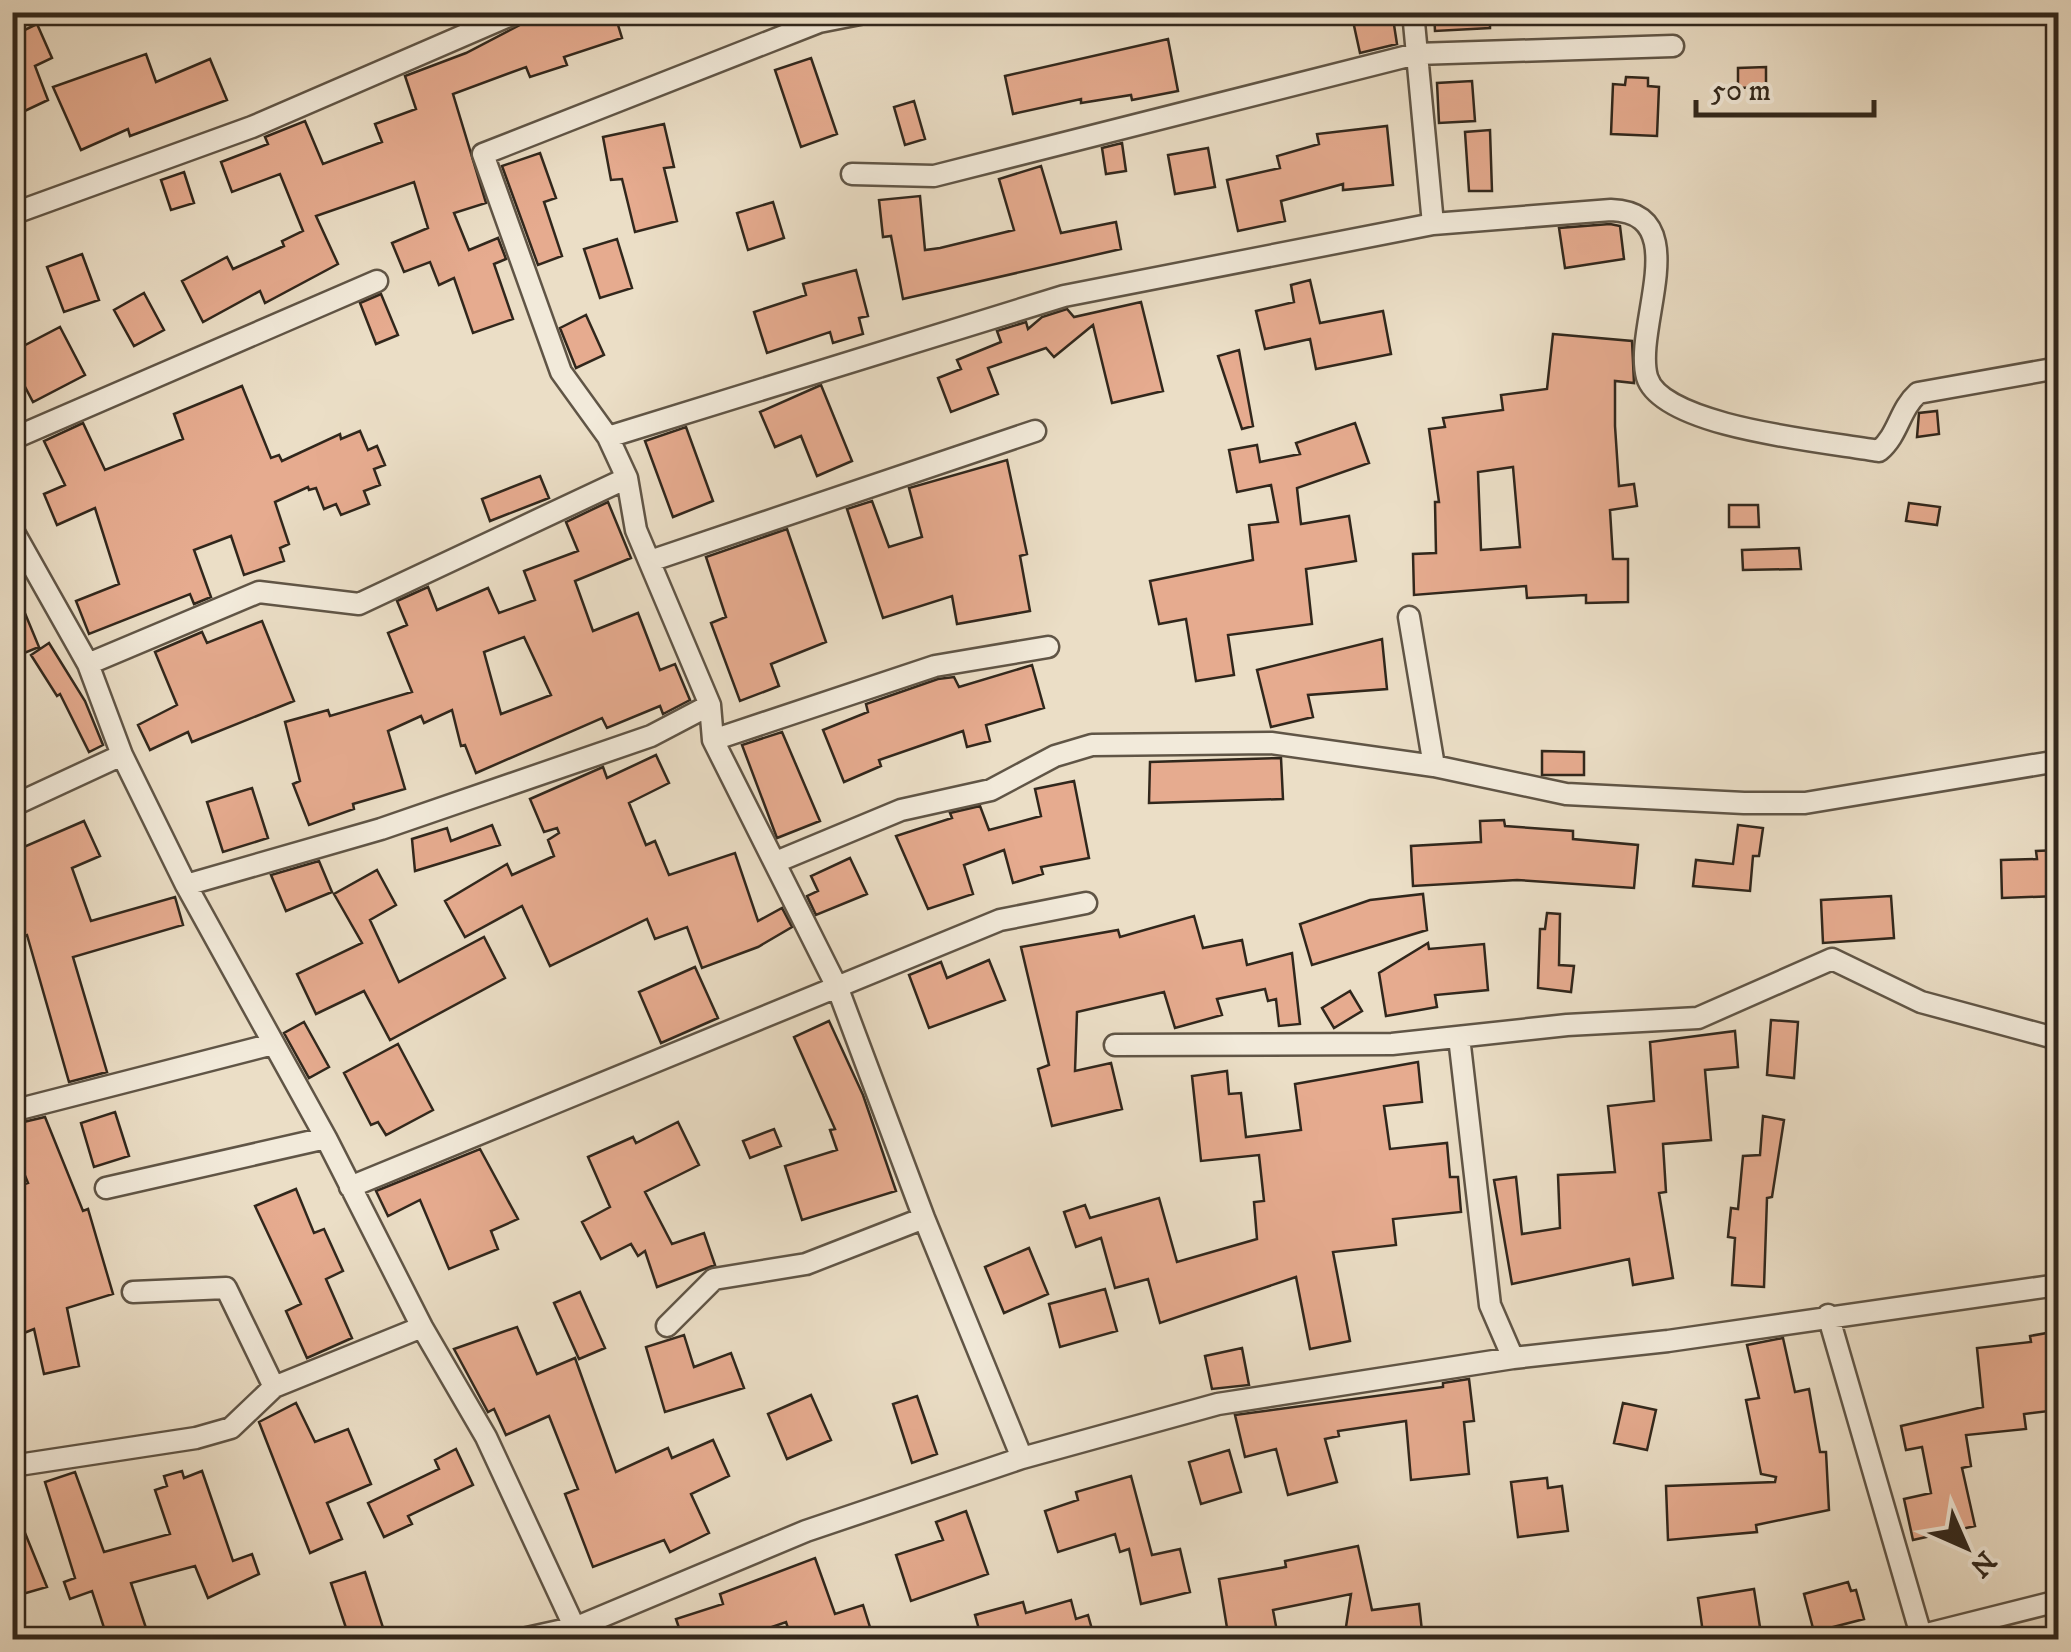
<svg xmlns="http://www.w3.org/2000/svg" width="2071" height="1652" viewBox="0 0 2071 1652" font-family="'IM FELL DW Pica',serif">
  <style>
    .building { fill: #e6ab8f; stroke: #31271c; stroke-width: 2.5; fill-rule: evenodd }
    .lines { fill: none; stroke-linecap: round; stroke-linejoin: round }
    .street-casing { stroke: #605546; stroke-width: 25 }
    .street { stroke: #f2eada; stroke-width: 20 }
  </style>
  <rect width="100%" height="100%" fill="#ebdec6"/>
  <filter id="stains"><feTurbulence type="fractalNoise" baseFrequency=".002" numOctaves="4"/><feColorMatrix values="0 0 0 0 .2 0 0 0 0 .09 0 0 0 0 .02 0 0 0 .5 -.17"/></filter>
  <radialGradient id="worn" r=".72"><stop offset=".6" stop-color="#630" stop-opacity="0"/><stop offset="1" stop-color="#630" stop-opacity=".3"/></radialGradient>
  <path class="building" d="M545,12H614L622,38L564,57L567,65L530,77L526,67L453,94L486,203L454,213L469,250L498,238L506,259L494,264L513,319L473,333L454,278L439,285L430,262L404,272L392,243L428,228L414,182L316,216L338,264L265,303L260,291L203,322L182,281L227,257L233,269L284,246L282,241L303,231L280,174L232,192L221,162L268,144L265,137L305,121L323,164L382,142L375,124L416,109L405,76L466,53Z
    M1351,12H1392L1397,44L1360,53Z
    M1434,12H1490V28L1435,31Z
    M37,24L52,58L35,66L48,100L12,117V36Z
    M1168,39L1178,91L1132,100L1131,95L1081,103V99L1013,114L1005,76Z
    M146,54L156,82L210,59L227,100L130,136L128,129L81,150L53,87Z
    M811,58L837,134L801,147L775,70Z
    M1766,67V87L1738,88V68Z
    M1626,77L1648,78V86L1659,87L1657,136L1611,134L1613,84L1625,85Z
    M1472,81L1475,121L1439,123L1437,83Z
    M914,101L925,139L905,145L894,107Z
    M664,124L674,167L664,168L677,221L635,232L622,179L611,180L603,137Z
    M1387,126L1393,185L1343,190V184L1281,201L1285,221L1238,231L1227,180L1280,168L1277,156L1319,144L1317,134Z
    M1490,130L1492,191H1469L1465,132Z
    M1122,143L1126,171L1106,174L1102,148Z
    M1208,148L1215,187L1175,194L1168,155Z
    M540,153L556,198L544,202L562,256L538,265L502,166Z
    M1041,166L1061,233L1116,222L1121,249L903,299L891,236L883,237L879,200L920,196L925,250L940,248L1014,230L999,179Z
    M184,172L194,203L171,210L161,180Z
    M773,202L784,238L748,250L737,213Z
    M1610,224L1620,226L1624,259L1565,268L1559,228Z
    M617,239L632,288L600,298L584,249Z
    M82,254L99,300L64,312L47,267Z
    M856,270L868,316L859,318L863,334L833,343L830,332L767,353L754,312L806,295L803,284Z
    M1310,280L1320,323L1383,311L1391,354L1316,369L1310,339L1265,349L1256,311L1294,302L1291,285Z
    M144,293L164,330L134,346L114,310Z
    M381,294L398,335L376,344L360,303Z
    M1141,302L1163,391L1112,403L1093,325L1054,357L1046,348L988,368L998,394L951,412L938,378L961,369L957,360L1001,342L997,331L1026,322L1028,329L1042,317L1067,309L1074,317Z
    M586,315L604,355L576,368L560,328Z
    M60,327L85,375L33,402L12,362V352Z
    M1553,334L1632,341L1634,383L1615,381V426L1619,486L1634,484L1637,506L1610,510L1613,559H1628V602L1586,603V595L1527,598L1526,586L1414,595L1413,554L1436,553L1435,502H1439L1429,429L1445,427L1443,418L1503,410L1501,395L1547,389ZM1513,467L1520,547L1481,550L1478,472Z
    M1239,350L1253,426L1242,429L1218,356Z
    M821,385L852,461L817,476L801,436L775,447L760,412Z
    M242,386L271,458L279,455L282,461L340,434L341,439L360,431L368,450L377,446L385,465L374,469L380,485L364,491L369,504L341,515L336,504L324,509L316,488L309,490L308,487L275,502L289,544L280,548L284,561L244,575L231,536L194,550L211,597L194,604L190,594L89,634L76,601L119,584L95,508L57,525L44,494L65,485L44,441L83,423L105,470L183,439L174,414Z
    M1937,411L1939,434L1917,437L1919,413Z
    M1355,423L1369,463L1297,488L1301,524L1349,516L1356,561L1306,569L1312,624L1228,635L1234,675L1196,681L1186,619L1159,624L1150,581L1253,560L1249,525L1278,522L1271,485L1237,492L1229,450L1257,445L1260,462L1300,454L1296,443Z
    M686,427L713,501L673,517L645,441Z
    M1007,460L1027,554L1020,556L1030,611L957,624L952,596L883,618L847,509L872,501L889,547L922,537L909,488Z
    M540,476L549,498L490,521L482,499Z
    M608,502L631,558L575,581L593,631L638,613L660,670L675,664L690,700L663,714L660,706L607,728L602,718L476,773L465,745L461,746L452,710L424,723L421,716L388,731L405,789L353,804L354,809L309,825L293,784L300,781L285,722L328,710L330,716L412,692L388,633L407,625L397,601L428,587L437,610L488,588L499,613L535,600L524,571L578,551L566,522ZM524,637L551,695L501,714L484,652Z
    M1909,503L1940,507L1937,525L1906,521Z
    M1729,505H1758L1759,527H1729Z
    M787,529L826,642L771,664L779,686L740,701L711,623L726,617L706,557Z
    M1799,548L1801,569L1743,570L1742,550Z
    M12,582L39,647L12,658Z
    M262,621L294,701L192,742L188,732L150,750L138,725L177,705L155,652L202,632L207,643Z
    M1382,639L1387,689L1308,695L1313,717L1271,727L1257,670Z
    M49,643L85,701L103,745L89,752L60,694L57,696L31,655Z
    M1032,665L1044,708L986,725L990,741L967,747L963,731L879,760L881,766L844,782L823,730L868,712L866,704L938,679L954,677L959,687Z
    M782,732L820,821L777,838L742,745Z
    M1542,751L1584,752V775H1542Z
    M656,755L669,783L629,803L646,845L655,841L669,875L735,853L758,921L782,908L792,927L758,947L702,968L687,927L655,939L647,919L550,966L522,906L465,937L445,901L507,864L512,875L554,856L548,840L559,833L557,828L544,832L530,799L603,767L607,778Z
    M1281,758L1283,799L1149,803L1150,762Z
    M1074,781L1089,858L1041,867L1043,874L1013,883L1004,850L964,865L973,894L928,909L896,836L952,818L950,813L980,806L989,830L1041,816L1035,789Z
    M252,788L268,838L223,852L207,802Z
    M1504,820L1505,826L1573,831V839L1638,845L1634,888L1517,880L1413,886L1411,846L1481,842L1480,821Z
    M84,821L100,856L72,868L91,921L175,897L183,925L73,957L107,1072L69,1082L27,935L12,940V852Z
    M492,825L500,845L415,871L412,839L447,828L451,841Z
    M1738,825L1763,828L1759,856H1753L1750,891L1693,886L1696,860L1733,864Z
    M2058,850V896L2002,898L2001,860L2037,859L2036,851Z
    M850,858L867,894L816,915L807,896L818,891L811,876Z
    M319,861L332,892L286,911L271,875Z
    M377,870L396,905L370,920L399,982L484,937L505,978L390,1040L364,991L316,1014L297,974L362,943L334,894Z
    M1423,894L1427,930L1312,965L1300,924L1370,900Z
    M1891,896L1894,938L1823,943L1821,900Z
    M1547,913L1560,914L1559,965L1574,966L1571,992L1538,988L1540,929H1545Z
    M1194,916L1203,948L1242,940L1247,965L1292,953L1300,1024L1279,1026L1276,999L1268,1001L1265,989L1217,999L1222,1015L1175,1028L1164,992L1077,1012L1075,1071L1111,1063L1122,1109L1052,1126L1038,1069L1049,1065L1021,947L1118,930L1120,937Z
    M1428,943L1429,949L1484,944L1488,990L1435,995L1437,1007L1386,1016L1379,973Z
    M989,960L1005,1000L929,1028L909,975L941,962L947,978Z
    M695,967L718,1018L661,1043L639,992Z
    M1350,991L1362,1011L1334,1028L1322,1008Z
    M1771,1020L1798,1022L1794,1078L1767,1075Z
    M829,1021L863,1095L896,1191L802,1220L785,1166L837,1150L830,1130L835,1129L794,1037Z
    M304,1022L329,1067L309,1078L284,1033Z
    M1735,1031L1738,1067L1705,1070L1711,1140L1663,1144L1666,1192L1659,1193L1673,1278L1633,1285L1629,1259L1512,1284L1494,1180L1516,1177L1522,1234L1560,1228L1558,1175L1615,1172L1608,1106L1654,1101L1650,1042Z
    M398,1044L433,1110L386,1135L378,1122L371,1125L344,1073Z
    M1418,1062L1422,1102L1384,1106L1390,1149L1447,1143L1450,1177H1458L1461,1212L1393,1219L1396,1245L1333,1252L1350,1341L1310,1349L1296,1277L1160,1323L1148,1279L1115,1288L1101,1238L1076,1247L1064,1212L1085,1205L1090,1218L1159,1198L1177,1262L1257,1239L1254,1202L1264,1201L1259,1155L1201,1161L1192,1076L1227,1071L1229,1094L1241,1093L1246,1137L1301,1130L1295,1084Z
    M115,1112L129,1156L94,1167L81,1123Z
    M1763,1116L1784,1120L1772,1197L1767,1198L1764,1287L1732,1285L1735,1238L1728,1237L1731,1208L1738,1209L1743,1156L1760,1155Z
    M45,1117L83,1211L88,1209L113,1294L67,1308L79,1366L44,1374L34,1329L19,1335L12,1317V1188L28,1183L13,1146L23,1143L15,1124Z
    M678,1122L699,1165L645,1192L672,1244L704,1233L715,1265L657,1287L645,1251L638,1256L631,1244L601,1259L582,1222L610,1207L588,1157L633,1137L636,1143Z
    M774,1129L781,1146L750,1158L743,1141Z
    M480,1149L518,1219L491,1231L498,1249L449,1269L420,1200L388,1216L376,1191Z
    M296,1189L314,1233L324,1229L343,1271L326,1279L352,1338L307,1358L286,1311L301,1304L255,1206Z
    M1029,1248L1048,1294L1004,1313L985,1267Z
    M1105,1289L1117,1331L1060,1347L1049,1304Z
    M580,1292L605,1348L579,1359L554,1303Z
    M517,1327L537,1374L575,1358L616,1472L668,1448L672,1458L713,1440L729,1476L691,1494L709,1533L670,1552L664,1540L593,1567L565,1494L578,1489L549,1416L506,1435L494,1409L488,1412L454,1349Z
    M2058,1331V1410L2024,1414L2026,1429L1966,1435L1971,1466L1962,1468L1975,1526L1913,1540L1904,1499L1931,1493L1922,1447L1906,1450L1901,1426L1983,1407L1977,1348L2031,1342L2030,1336Z
    M684,1335L694,1367L731,1353L744,1388L665,1412L646,1347Z
    M1783,1338L1795,1392L1809,1389L1820,1452H1826L1829,1510L1756,1525L1757,1532L1668,1540L1666,1486L1775,1482L1776,1477L1761,1474L1746,1400L1759,1398L1747,1345Z
    M1242,1348L1249,1385L1212,1389L1205,1356Z
    M1469,1379L1474,1421L1464,1422L1469,1474L1411,1480L1406,1421L1338,1431L1339,1436L1325,1439L1337,1482L1288,1495L1276,1449L1245,1457L1235,1415L1443,1387V1383Z
    M811,1395L831,1440L787,1459L768,1414Z
    M917,1396L937,1454L912,1463L893,1404Z
    M296,1403L315,1442L348,1429L371,1484L327,1503L342,1539L310,1553L259,1422Z
    M1623,1403L1656,1410L1647,1450L1614,1443Z
    M456,1449L473,1485L408,1516L412,1524L384,1537L368,1503L439,1469L435,1460Z
    M1229,1450L1241,1492L1201,1504L1189,1462Z
    M182,1471L184,1478L202,1471L233,1561L252,1554L259,1574L208,1598L195,1566L131,1583L150,1640H108L92,1591L70,1599L64,1582L75,1578L45,1482L75,1472L104,1552L170,1534L155,1490L167,1486L164,1476Z
    M1131,1476L1152,1555L1180,1549L1190,1592L1141,1604L1129,1549L1120,1552L1115,1534L1058,1552L1045,1511L1078,1500L1076,1492Z
    M1547,1478L1548,1488L1562,1486L1568,1531L1518,1537L1511,1482Z
    M12,1501L47,1587L12,1597Z
    M966,1511L988,1574L911,1601L896,1555L943,1540L936,1522Z
    M1358,1546L1372,1610L1419,1604L1423,1640H1344L1351,1594L1273,1610L1278,1637L1229,1640L1219,1579L1286,1567L1285,1561Z
    M815,1558L835,1614L863,1605L874,1640H792L786,1622L734,1640H683L676,1619L723,1604L720,1594Z
    M365,1572L387,1640H350L331,1583Z
    M1848,1582L1851,1591L1856,1590L1864,1619L1814,1632L1804,1594Z
    M1754,1589L1762,1640H1704L1698,1598Z
    M1071,1600L1076,1619L1088,1615L1095,1640H982L975,1615L1023,1602L1026,1613Z"/>
  <g class="lines">
    <defs>
      <path id="street" d="M815,12L819,22L870,12
        M1413,12L1433,224
        M819,22L483,154L561,372L608,437L627,478L636,530L710,705L713,740L838,989L924,1218L1022,1458
        M852,174L934,176L1416,54L1673,46
        M12,214L252,127L518,12
        M608,437L1064,296L1433,224L1611,210C1696,213 1633,326 1647,377C1662,428 1830,442 1879,451C1899,434 1899,410 1918,393L2058,368
        M12,439L377,281
        M12,529L88,664L122,755L186,885L326,1138L422,1327L486,1437L580,1639
        M650,561L1035,431
        M1409,617L1434,766
        M88,664L259,592L359,604L627,478
        M713,740L935,666L1048,647
        M12,806L122,755
        M776,862L901,810L991,790L1055,756L1092,745L1271,743L1434,766L1566,794L1744,803H1805L2058,761
        M186,885L381,829L651,736L710,705
        M1459,1037L1490,1305L1513,1358
        M1115,1045L1392,1044L1567,1025L1698,1018L1832,959L1921,1002L2058,1039
        M12,1111L273,1044
        M350,1187L1000,920L1086,903
        M106,1188L326,1138
        M133,1292L226,1288L274,1387
        M1828,1315L1921,1635
        M667,1326L714,1279L806,1264L924,1218
        M12,1466L196,1438L231,1428L274,1387L422,1327
        M518,1640L577,1627L806,1531L1022,1458L1218,1404L1513,1358L1668,1341L2058,1285
        M1903,1640L2058,1601"/>
    </defs>
    <use href="#street" class="street-casing"/>
    <use href="#street" class="street"/>
  </g>
  <rect width="2071" height="1652" fill="none" stroke="#ebdec6" stroke-width="50"/>
  <rect x="15" y="15" width="2041" height="1622" fill="none" stroke="#31271c" stroke-width="5"/>
  <rect x="25" y="25" width="2021" height="1602" fill="none" stroke="#31271c" stroke-width="2.5"/>
  <g transform="translate(1966 1547) rotate(135)" stroke="#f2eada" stroke-width="8" paint-order="stroke">
  <path d="M0-8L18 38L0 25L-18 38Z" fill="#31271c"/>
  <text y="-15" font-size="28" font-weight="bold" text-anchor="middle" fill="#31271c">N</text>
  </g>
  <path d="M1696 100v15h178v-15" fill="none" stroke="#31271c" stroke-width="5"/>
  <text x="1711" y="100" font-size="30" fill="#31271c" stroke="#f2eada" stroke-width="8" paint-order="stroke">50 m</text>
  <rect width="100%" height="100%" filter="url(#stains)"/>
  <rect width="100%" height="100%" fill="url(#worn)"/>
</svg>
